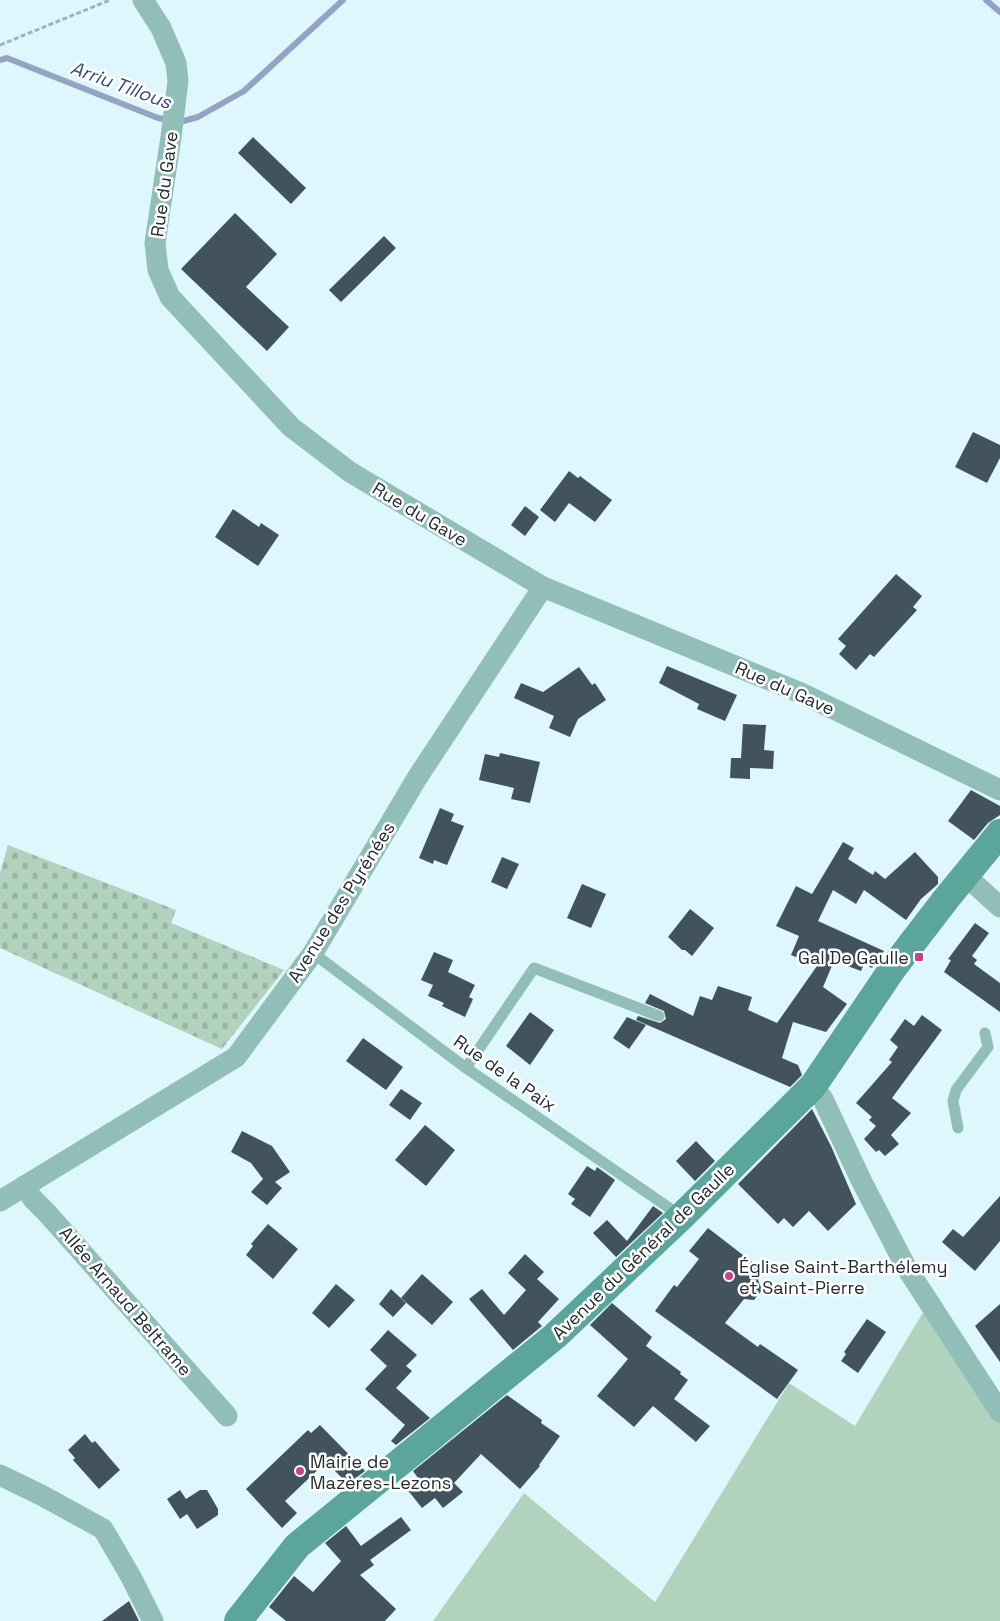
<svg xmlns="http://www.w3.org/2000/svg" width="1000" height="1621" viewBox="0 0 1000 1621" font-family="'Space Grotesk',sans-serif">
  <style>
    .green { fill: #b1d2bd }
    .cemetery { fill: url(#cemetery-stones) }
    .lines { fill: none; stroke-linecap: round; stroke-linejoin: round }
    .stream { stroke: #94a3c4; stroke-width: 6 }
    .building { fill: #42535e }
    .path { stroke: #a0b4b8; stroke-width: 3; stroke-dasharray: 5 2.5; stroke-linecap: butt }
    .service { stroke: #91bfb8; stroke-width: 11 }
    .minor { stroke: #91bfb8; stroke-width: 21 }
    .secondary { stroke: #5ca59b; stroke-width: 28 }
    .poi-dot { fill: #c3438e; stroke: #fff; stroke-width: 2 }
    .labels { text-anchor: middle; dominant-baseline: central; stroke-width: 5; stroke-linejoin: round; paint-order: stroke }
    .street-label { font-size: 18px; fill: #242d2f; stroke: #fff }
    .poi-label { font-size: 18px; fill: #242d2f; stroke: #fff; text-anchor: start }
    .water-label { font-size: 19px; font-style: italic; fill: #374a78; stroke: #fff }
  </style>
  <defs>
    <pattern id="cemetery-stones" width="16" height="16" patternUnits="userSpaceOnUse" patternTransform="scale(1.25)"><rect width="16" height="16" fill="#b1d2bd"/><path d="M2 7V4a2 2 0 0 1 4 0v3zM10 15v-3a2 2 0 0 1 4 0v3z" fill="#98b5a3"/></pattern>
  </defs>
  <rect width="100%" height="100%" fill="#ddf7fc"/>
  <path class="green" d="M925,1309L1000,1419V1621H433L524,1493L655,1602L789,1383L855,1426Z"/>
  <path class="cemetery" d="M8,845L176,910L171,923L284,970L222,1049L0,948V873Z"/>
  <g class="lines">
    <path class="stream" d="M986,0L1000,12
      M0,60L7,58L158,118L180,122L198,117L244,91L343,0"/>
  </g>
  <path class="building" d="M253,137L306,188L291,204L238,153Z
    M235,213L277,254L246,287L289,327L267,351L181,269Z
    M384,236L396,248L341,302L329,290Z
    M973,432L1000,445V458L987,483L955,467Z
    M569,471L578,478L580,476L612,500L595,522L569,503L555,522L540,510Z
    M525,506L539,517L525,536L511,525Z
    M233,509L259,527L261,523L279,535L258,566L215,537Z
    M896,574L922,596L913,607L917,610L874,657L870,654L856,670L839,654L846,646L838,639Z
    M667,666L737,695L725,721L697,709L699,704L659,683Z
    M579,667L592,685L595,683L606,700L578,719L570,737L549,728L554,716L514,698L521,683L543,692Z
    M743,724L766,725L764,750L774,751L773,769L750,768V779L730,778L731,758H741Z
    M500,753L540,762L530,803L511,799L514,788L479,780L485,754L499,757Z
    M971,790L1000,806V815L988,823L974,840L948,821Z
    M440,808L454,814L451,821L464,826L447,865L434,860L433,864L419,858Z
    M843,842L854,848L848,859L873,875L875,871L885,879L915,852L938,877V884L921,899L906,920L864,890L856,904L833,890L818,921L884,951L872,968L864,964L861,971L834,961L823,987L847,1004L826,1032L793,1022L782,1058L798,1065L802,1075L790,1087L636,1020L638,1016L660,1023L666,1019L664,1011L645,1003L650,994L693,1016L700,996L712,1000L718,986L752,997L748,1010L777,1023L817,966L791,955L799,936L776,926L796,886L812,894Z
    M502,857L519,864L507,889L491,882Z
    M582,884L606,894L591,928L567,918Z
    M690,909L714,928L692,956L685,950H682L668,937Z
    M975,923L989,933L972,956L977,960L974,964L1000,983V1012L944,972L951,960L948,959Z
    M434,952L453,960L448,972L475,985L469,997L473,999L465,1017L442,1006L444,1003L428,996L433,985L421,980Z
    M530,1012L554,1030L530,1065L506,1046Z
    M922,1015L942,1030L892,1098L911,1113L891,1135L899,1144L885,1156L879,1150L876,1152L864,1139L876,1126L869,1120L872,1117L856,1103L892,1062L889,1060L898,1047L890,1040L905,1019L914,1026Z
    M627,1017L646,1025L629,1049L613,1038Z
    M363,1038L403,1067L386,1090L346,1061Z
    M401,1089L422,1103L410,1120L389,1105Z
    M812,1109L831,1146L856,1204L828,1231L809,1211L793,1227L784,1218L778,1224L738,1184Z
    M425,1125L455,1150L426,1186L395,1160Z
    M242,1131L272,1146L290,1172L275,1182L282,1188L267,1205L251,1192L263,1179L251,1163L231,1152Z
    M696,1141L715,1161L695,1181L676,1161Z
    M587,1166L595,1171L597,1167L615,1180L590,1217L571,1204L575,1199L568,1194Z
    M1000,1196V1241L975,1271L942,1242L953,1229L963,1237Z
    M653,1206L663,1213L616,1257L593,1233L607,1220L627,1241Z
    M268,1224L298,1249L273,1279L246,1255L253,1246L251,1244Z
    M708,1228L765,1272L758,1280L762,1290L754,1300L744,1299L725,1323L758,1347L760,1344L798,1370L777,1399L655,1311L674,1285L677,1287L699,1259L689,1251Z
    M525,1254L544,1272L537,1279L559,1299L538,1322L542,1326L513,1350L469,1299L482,1289L504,1315L526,1290L508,1273Z
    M422,1274L453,1302L432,1325L401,1298Z
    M336,1284L355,1300L329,1328L312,1313Z
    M391,1289L406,1303L393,1317L379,1304Z
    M612,1303L652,1337L646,1346L681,1372L680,1374L688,1380L674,1399L710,1426L696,1442L653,1406L634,1427L597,1396L628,1359L590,1325Z
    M1000,1304V1362L975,1326Z
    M867,1319L886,1332L858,1373L841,1361L846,1354L844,1352Z
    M388,1330L417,1355L406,1366L412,1371L396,1388L430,1418L396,1445L391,1441L405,1425L365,1389L387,1366L370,1350Z
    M507,1395L542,1420L541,1423L560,1436L539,1465L540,1466L520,1489L481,1454L454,1483L463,1492L443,1508L435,1498L422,1508L406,1488L418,1478L413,1471Z
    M320,1425L365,1471L348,1484L326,1462L285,1501L297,1513L282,1528L246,1489L308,1430L311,1433Z
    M85,1434L92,1443L95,1441L120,1470L99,1489L73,1460L75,1458L68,1450Z
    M180,1490L186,1499L200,1490H207L218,1509V1515L197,1529L187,1514L180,1519L167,1499Z
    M401,1517L411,1530L370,1560L374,1565L360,1575L396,1609L385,1621H286L269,1607L294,1576L313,1592L341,1561L325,1543L346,1526L361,1546Z
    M129,1601L139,1621H102Z"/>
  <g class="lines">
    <path class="path" d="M0,45L110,0"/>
    <path class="service" d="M313,953L466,1068L681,1216
      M466,1068L534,968L659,1016
      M958,1128L953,1101L956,1090L988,1047L985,1033"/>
    <path class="minor" d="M143,0L161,28L176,63L178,81L171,137L155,243L158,270L170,297L291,427L350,472L543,587L801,693L1000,790
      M966,876L1000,907
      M813,1086L823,1099L861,1180L906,1267L1000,1412
      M24,1186L33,1199L47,1213L227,1416
      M0,1201L236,1057L313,953L417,778L543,587
      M0,1475L43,1496L103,1529L131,1577L153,1621"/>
    <path class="secondary" d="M238,1621L297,1546L555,1336L682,1216L813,1086L893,968L946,899L1000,833"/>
  </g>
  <g class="poi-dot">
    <rect x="914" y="952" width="10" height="10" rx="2.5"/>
    <circle cx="729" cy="1276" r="5"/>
    <circle cx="300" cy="1471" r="5"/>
  </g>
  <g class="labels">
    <g class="street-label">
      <text transform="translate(164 184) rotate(-82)">Rue du Gave</text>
      <text transform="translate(420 514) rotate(31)">Rue du Gave</text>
      <text transform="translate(785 688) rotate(24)">Rue du Gave</text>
      <text transform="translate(341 902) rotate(-58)">Avenue des Pyrénées</text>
      <text transform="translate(505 1073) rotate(35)">Rue de la Paix</text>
      <text transform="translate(643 1251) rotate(-44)">Avenue du Général de Gaulle</text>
      <text transform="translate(126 1301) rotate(49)">Allée Arnaud Beltrame</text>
    </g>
    <g class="poi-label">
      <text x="909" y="957" text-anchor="end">Gal De Gaulle</text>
      <text x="739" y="1266">Église Saint-Barthélemy<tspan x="739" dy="21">et Saint-Pierre</tspan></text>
      <text x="310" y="1461">Mairie de<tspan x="310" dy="21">Mazères-Lezons</tspan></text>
    </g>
    <g class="water-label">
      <text transform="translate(121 85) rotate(20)">Arriu Tillous</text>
    </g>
  </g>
</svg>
